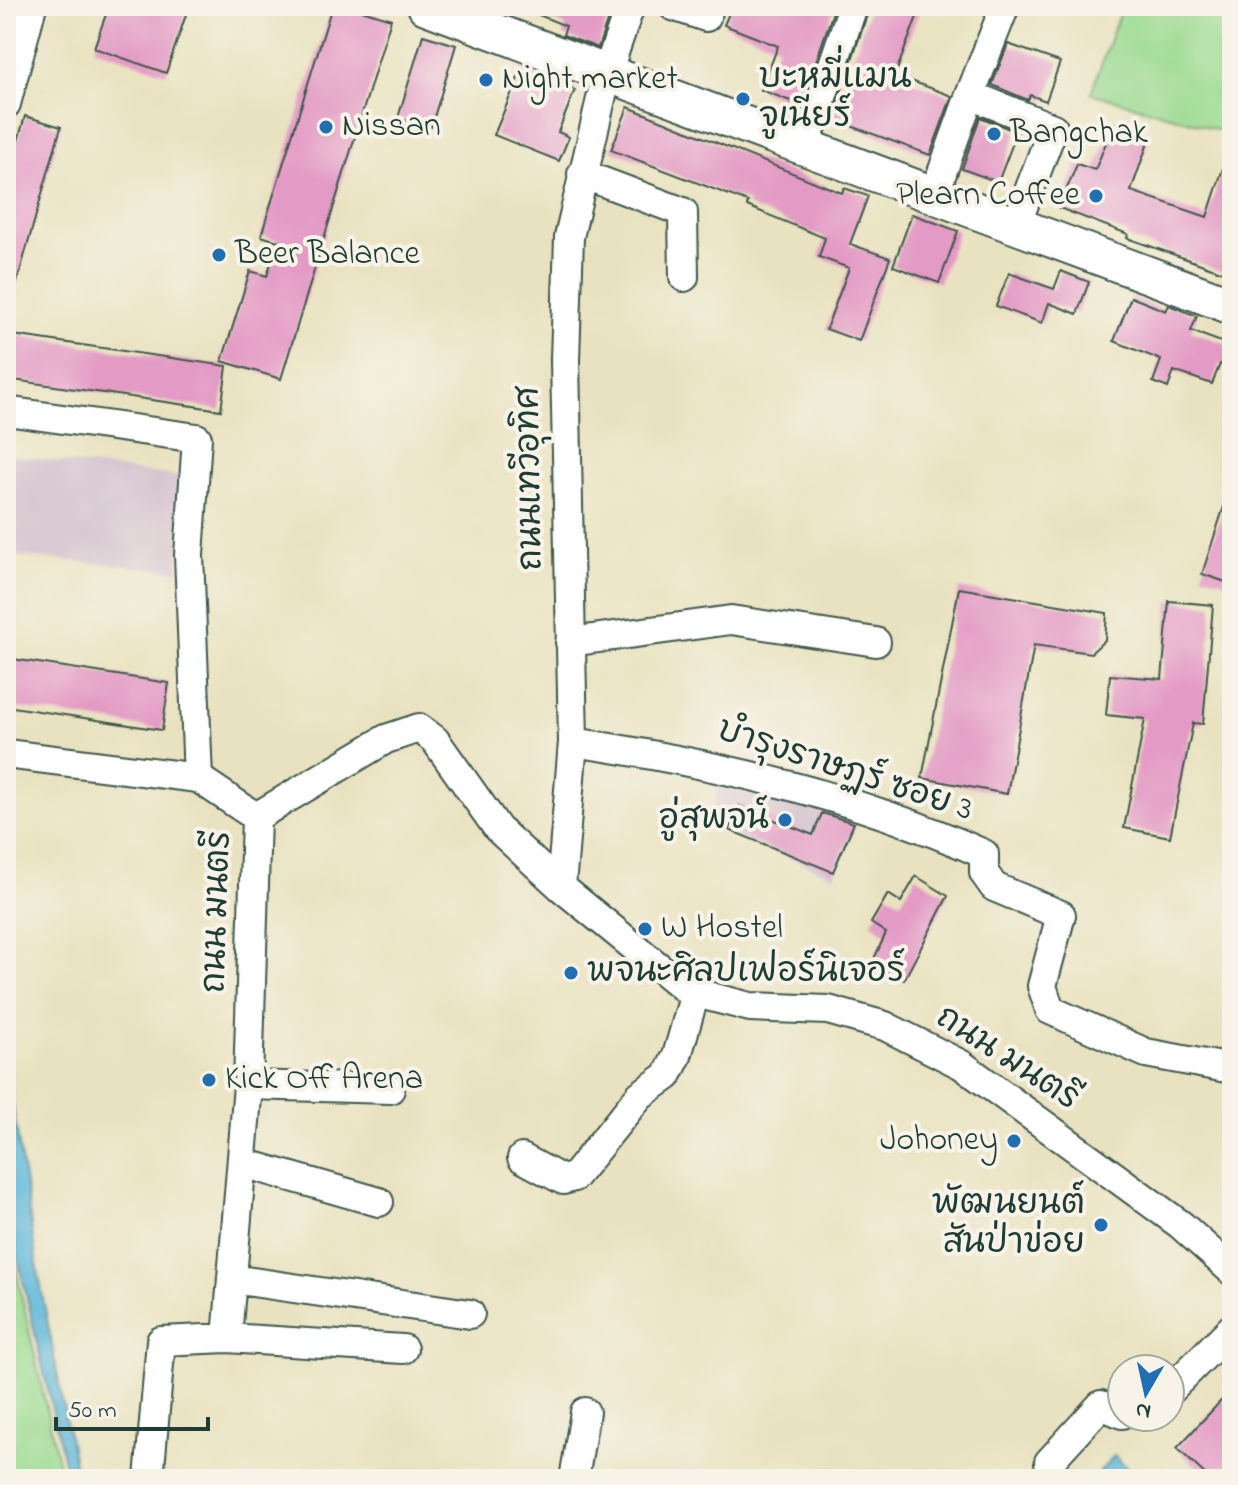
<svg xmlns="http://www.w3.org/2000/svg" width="1238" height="1485" viewBox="0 0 1238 1485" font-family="'Indie Flower','Playpen Sans Thai',sans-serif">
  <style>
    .industrial { fill: #d0bdcc }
    .green { fill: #9ada90; stroke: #5c8c62; stroke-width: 2 }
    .water { fill: #5cb6d9; stroke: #3e7a86; stroke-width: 2 }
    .building { fill: #e39ac5 }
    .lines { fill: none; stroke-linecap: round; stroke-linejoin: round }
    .minor-casing { stroke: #3d5649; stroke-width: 32 }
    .major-casing { stroke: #3d5649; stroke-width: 40 }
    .minor { stroke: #fff; stroke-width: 28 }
    .major { stroke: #fff; stroke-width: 36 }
    .poi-dot { fill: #1f6fb2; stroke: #f7f3e8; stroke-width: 3 }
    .labels { text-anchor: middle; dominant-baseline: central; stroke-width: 8; stroke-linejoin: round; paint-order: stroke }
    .poi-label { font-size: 34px; fill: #1f3d34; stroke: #f7f3e8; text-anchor: start }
    .street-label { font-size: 34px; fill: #1f3d34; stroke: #f7f3e8 }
  </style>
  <rect width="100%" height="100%" fill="#f7f3e8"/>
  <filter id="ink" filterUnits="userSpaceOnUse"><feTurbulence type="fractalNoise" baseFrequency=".0125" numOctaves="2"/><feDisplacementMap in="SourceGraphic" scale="16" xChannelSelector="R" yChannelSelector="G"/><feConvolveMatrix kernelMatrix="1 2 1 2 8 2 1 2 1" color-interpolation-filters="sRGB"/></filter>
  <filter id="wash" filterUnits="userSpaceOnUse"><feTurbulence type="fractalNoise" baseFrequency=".006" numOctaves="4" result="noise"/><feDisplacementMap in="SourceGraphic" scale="32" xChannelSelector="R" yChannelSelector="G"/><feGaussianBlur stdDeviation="1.8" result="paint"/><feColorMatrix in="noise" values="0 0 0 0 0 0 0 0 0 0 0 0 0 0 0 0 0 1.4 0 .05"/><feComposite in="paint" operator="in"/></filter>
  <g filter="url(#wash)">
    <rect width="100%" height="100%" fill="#e9e2c0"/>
    <path class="industrial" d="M6,455L185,477L178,571L6,555Z
      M720,774L861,814L834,876L710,826Z"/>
    <path class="green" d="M1122,6H1232V134L1091,93Z
      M6,1221L12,1253L62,1479H6Z"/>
    <path class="water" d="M6,997L10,1086L38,1271L77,1479H68L6,1206Z
      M1114,1456L1140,1479H1093Z"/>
    <g id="blocks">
      <path class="building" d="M109,6H189L166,73L94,48Z
        M332,6H349L391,19L281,379L222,361L250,271L267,276L278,241L261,236Z
        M517,6H612L598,48L563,35L566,26Z
        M732,6H835L801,105L761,90L778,46L724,25Z
        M870,6H921L895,75L952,96L930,155L832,119Z
        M423,35L456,45L431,127L398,118Z
        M1008,44L1060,62L1046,101L1030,95L1028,100L992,85Z
        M522,68L575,90L558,132L569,137L559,161L494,135Z
        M628,107L842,193L844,188L868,196L850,244L890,258L859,341L826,329L849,268L819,257L825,238L747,206L748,202L611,150Z
        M25,116L61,127L11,303L6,302V183Z
        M980,117L1017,132L998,182L962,169Z
        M1114,123L1150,137L1131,191L1207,217L1229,150L1232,151V275L1127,238L1128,234L1059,208L1077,164L1095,170Z
        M912,214L958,231L939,283L893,266Z
        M1061,271L1089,282L1077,314L1049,303L1042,323L996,306L1009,273L1054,289Z
        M1131,297L1166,311L1169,305L1197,316L1191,331L1232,346V369L1220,364L1212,384L1174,371L1168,388L1153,382L1161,360L1114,341Z
        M6,334L227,366L221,410L6,379Z
        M1229,491L1232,492V584L1202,574Z
        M959,588L1107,613L1105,640L1091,653L1034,645L1007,794L922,778Z
        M1169,601L1213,605L1203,724L1193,723L1170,837L1124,828L1145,719L1106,715L1110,675L1162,679Z
        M6,658L169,683L162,730L6,706Z
        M739,806L813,835L822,813L854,823L833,872L729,830Z
        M916,876L948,896L904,980L872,963L886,933L871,923L888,894L901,902Z
        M1232,1389V1479H1210L1177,1448Z"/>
    </g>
  </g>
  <g filter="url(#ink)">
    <use href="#blocks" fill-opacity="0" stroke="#3d5649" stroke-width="2"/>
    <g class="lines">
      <defs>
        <path id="minor" d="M673,6L706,17L710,6
          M970,95L1005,6
          M6,104L32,6
          M805,147L853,6
          M582,174L683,212L684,277
          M934,195L970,95L1053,128L1016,225
          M6,411L197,438L189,555L198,778
          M570,642L731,620L876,642
          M573,742C714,763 853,795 984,854V873L994,887L1061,915L1042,986L1050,1010L1146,1053L1232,1069
          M6,754L198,778L256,817
          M256,817L386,739L419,728L435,740L498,829L561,887L688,991L750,1007L828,1010L885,1026L962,1065L1181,1225L1232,1271
          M561,887L573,742L565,360L569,237L607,73L630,6
          M248,1085L390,1089
          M522,1158L563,1180L574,1177L640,1095L667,1076L677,1056L695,993
          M243,1163L379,1202
          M232,1279L470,1314
          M227,1338L248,1085L256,817
          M1170,1390L1232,1328
          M1049,1462L1101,1405L1122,1414
          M149,1479L161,1341L227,1338L403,1349
          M574,1479L585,1412"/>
        <path id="major" d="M426,6L1232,306"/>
      </defs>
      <use href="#minor" class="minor-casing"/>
      <use href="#major" class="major-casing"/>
      <use href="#minor" class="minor"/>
      <use href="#major" class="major"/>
    </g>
  </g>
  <g class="poi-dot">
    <circle cx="486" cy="80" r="8"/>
    <circle cx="743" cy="99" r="8"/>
    <circle cx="326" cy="127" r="8"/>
    <circle cx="994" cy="134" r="8"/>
    <circle cx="1096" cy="196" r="8"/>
    <circle cx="219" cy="255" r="8"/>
    <circle cx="785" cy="820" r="8"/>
    <circle cx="645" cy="929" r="8"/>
    <circle cx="571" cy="973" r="8"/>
    <circle cx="209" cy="1080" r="8"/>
    <circle cx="1014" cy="1141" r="8"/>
    <circle cx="1101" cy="1225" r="8"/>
  </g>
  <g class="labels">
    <g class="poi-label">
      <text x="759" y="79">บะหมี่แมน<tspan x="759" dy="39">จูเนียร์</tspan></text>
      <text x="502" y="80">Night market</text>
      <text x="342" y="127">Nissan</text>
      <text x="1010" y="134">Bangchak</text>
      <text x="1080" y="196" text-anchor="end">Plearn Coffee</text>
      <text x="235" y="255">Beer Balance</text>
      <text x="769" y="820" text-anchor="end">อู่สุพจน์</text>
      <text x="661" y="929">W Hostel</text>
      <text x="587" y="973">พจนะศิลปเฟอร์นิเจอร์</text>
      <text x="225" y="1080">Kick Off Arena</text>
      <text x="998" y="1141" text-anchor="end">Johoney</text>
      <text x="1085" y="1205" text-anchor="end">พัฒนยนต์<tspan x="1085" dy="39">สันป่าข่อย</tspan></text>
    </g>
    <g class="street-label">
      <text transform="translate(531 479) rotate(-91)">ถนนเทวีอุทิศ</text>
      <text transform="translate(845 771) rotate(18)">บำรุงราษฏร์ ซอย 3</text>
      <text transform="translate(218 912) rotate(-88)">ถนน มนตรี</text>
      <text transform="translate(1007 1059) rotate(33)">ถนน มนตรี</text>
    </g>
  </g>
  <rect width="1238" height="1485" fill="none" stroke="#f7f3e8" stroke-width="32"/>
  <g transform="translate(1146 1393) rotate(189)"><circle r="38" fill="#f7f3e8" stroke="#a1aaa0" stroke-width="2"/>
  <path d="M0-6L14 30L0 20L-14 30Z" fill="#1f6fb2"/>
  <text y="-12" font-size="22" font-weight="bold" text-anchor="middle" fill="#1f3d34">N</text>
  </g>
  <path d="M56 1417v12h152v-12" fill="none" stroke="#1f3d34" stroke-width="4"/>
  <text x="68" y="1417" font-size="24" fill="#1f3d34" stroke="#f7f3e8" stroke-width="6" paint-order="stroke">50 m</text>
</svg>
